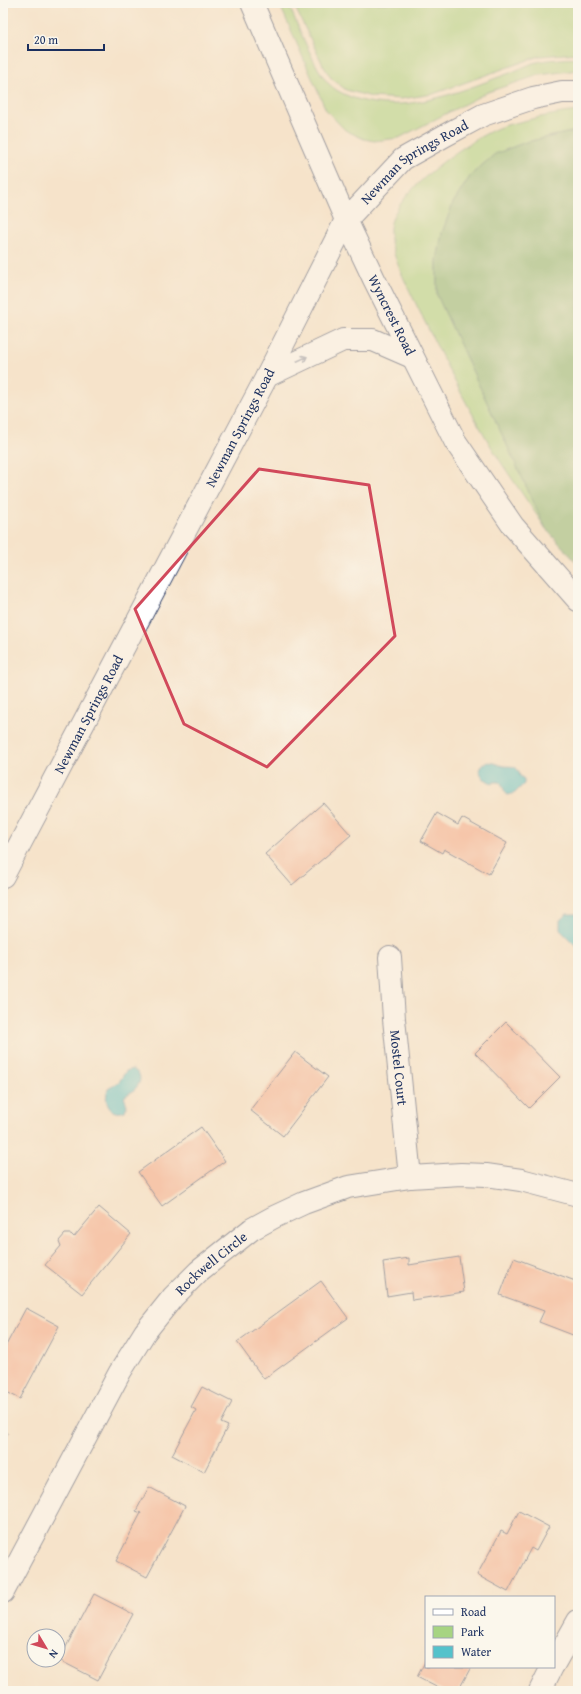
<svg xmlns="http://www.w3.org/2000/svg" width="581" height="1694" viewBox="0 0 581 1694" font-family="'Gentium Book Plus',serif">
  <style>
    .green { fill: #a7d481; stroke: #618270 }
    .forest { fill: #85b66f; stroke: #507266 }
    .water { fill: #54c2cb; stroke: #387894 }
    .building { fill: #f5a283 }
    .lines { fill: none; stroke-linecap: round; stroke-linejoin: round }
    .street-casing { stroke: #3c4a6e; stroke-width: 24 }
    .secondary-casing { stroke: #3c4a6e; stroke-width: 24 }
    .primary-casing { stroke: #3c4a6e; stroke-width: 24 }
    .street { stroke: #fff; stroke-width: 22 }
    .secondary { stroke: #fff; stroke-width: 22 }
    .primary { stroke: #fff; stroke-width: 22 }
    .oneway { stroke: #8d97ae }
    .marked { fill: none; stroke: #d1495b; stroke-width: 3; stroke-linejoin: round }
    .labels { text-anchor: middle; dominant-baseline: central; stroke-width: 3; stroke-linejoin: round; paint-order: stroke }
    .street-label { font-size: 14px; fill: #1b2f5e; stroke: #fbf7ec }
  </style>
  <rect width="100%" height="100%" fill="#fbf7ec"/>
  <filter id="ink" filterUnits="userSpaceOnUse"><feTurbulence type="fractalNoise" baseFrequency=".025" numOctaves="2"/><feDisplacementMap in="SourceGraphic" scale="8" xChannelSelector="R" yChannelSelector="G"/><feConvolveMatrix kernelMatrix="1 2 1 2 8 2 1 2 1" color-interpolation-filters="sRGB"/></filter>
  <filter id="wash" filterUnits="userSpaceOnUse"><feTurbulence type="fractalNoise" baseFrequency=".012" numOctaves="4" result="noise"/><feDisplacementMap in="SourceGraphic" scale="16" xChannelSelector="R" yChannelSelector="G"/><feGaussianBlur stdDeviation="0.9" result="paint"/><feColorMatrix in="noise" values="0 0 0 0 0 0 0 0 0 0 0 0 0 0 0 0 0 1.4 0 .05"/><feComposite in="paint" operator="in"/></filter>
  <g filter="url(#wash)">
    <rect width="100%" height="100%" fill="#f6e3cb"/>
    <path class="green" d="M279,3H288C297,23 315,70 329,84C338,93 352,98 364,101C413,113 465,89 510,73C518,70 525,66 533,63C548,59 563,59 578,58V70L539,75L488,92L399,138L374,141L364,139L345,130L326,110Z
      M293,3H578V53L539,56L433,94L401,99L372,97L346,90L331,78L323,65Z
      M578,111V132H571L526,142L495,154L471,175L453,203L442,233L437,261V295L546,529C526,498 503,468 485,436C461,395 440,353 419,310C409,289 388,251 390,228C394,192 467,141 498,128C504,125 512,124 519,122C539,117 558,113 578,111Z"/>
    <path class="forest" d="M571,132H578V564L546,529L437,295V261L442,233L453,203L471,175L495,154L526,142Z"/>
    <path class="water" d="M488,762C494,762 498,765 503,766C513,767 517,764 520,776L524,779V784L515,793L508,795C503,792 504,786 500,782H494L493,784L483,778L479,770L481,766Z
      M567,914H578V948L560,930V920Z
      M133,1069L139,1074C143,1086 132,1091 124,1097L127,1105L125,1111C110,1117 103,1102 108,1089L119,1082L126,1071Z"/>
    <g id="blocks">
      <path class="building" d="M323,803L351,835L292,885L265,854Z
        M437,813L458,825L462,818L507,843L489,874L444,849L442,853L421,841Z
        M506,1022L560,1077L529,1108L475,1053Z
        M295,1052L328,1077L283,1136L250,1110Z
        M201,1127L225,1161L162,1206L138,1172Z
        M99,1207L131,1234L82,1294L45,1265L61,1246L59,1241L65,1234H71L74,1237Z
        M459,1257L464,1292L412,1300L411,1292L387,1296L383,1262L409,1258V1265Z
        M514,1258L578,1282V1337L539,1322L544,1311L500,1295Z
        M321,1281L348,1318L264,1379L237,1342Z
        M26,1308L59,1326L20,1399L3,1390V1351Z
        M202,1387L232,1402L221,1423L228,1426L204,1472L172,1455L196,1410L191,1407Z
        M3,1430L8,1433L3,1441Z
        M149,1487L185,1506L147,1577L116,1561L141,1513L136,1511Z
        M519,1511L549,1527L536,1551L531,1548L508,1592L477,1575L501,1531L507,1534Z
        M94,1594L133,1614L98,1680L59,1660Z
        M426,1660V1667H471L458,1691H444L417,1677Z"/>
    </g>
  </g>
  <g filter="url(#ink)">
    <use href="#blocks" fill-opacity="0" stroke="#3c4a6e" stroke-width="1"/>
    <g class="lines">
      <defs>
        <g id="street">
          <path id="s1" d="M390,957L394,1019L410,1177"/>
          <path id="s2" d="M3,1592L120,1372L145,1332L173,1297L199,1271L252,1229L274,1217L304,1203L348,1187L410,1177L461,1174L486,1175L521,1180L578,1195"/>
          <path d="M554,1664L578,1621"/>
          <path d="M540,1691L552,1667"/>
        </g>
        <g id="secondary">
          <path id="s3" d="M252,3L346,220L374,279L455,441L513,526L578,600"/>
        </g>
        <g id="primary">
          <path d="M267,376L343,340H373L412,357"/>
          <path id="s4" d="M3,876L267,376L346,220L403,159L444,136L483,115L533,98L562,92H578"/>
        </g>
      </defs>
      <use href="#street" class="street-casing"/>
      <use href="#secondary" class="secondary-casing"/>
      <use href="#primary" class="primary-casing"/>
      <use href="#street" class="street"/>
      <use href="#secondary" class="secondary"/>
      <use href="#primary" class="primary"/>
    </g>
    <defs><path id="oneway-shaft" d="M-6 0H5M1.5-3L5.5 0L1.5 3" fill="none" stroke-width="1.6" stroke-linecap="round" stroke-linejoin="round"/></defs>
    <use class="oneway" href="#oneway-shaft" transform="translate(302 359) rotate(-25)"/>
  </g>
  <path d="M0 0H581V1694H0ZM259,469L369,485L395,636L267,767L184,724L135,609Z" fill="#f6e3cb" fill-opacity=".55" fill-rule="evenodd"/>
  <path class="marked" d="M259,469L369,485L395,636L267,767L184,724L135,609Z"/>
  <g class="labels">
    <g class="street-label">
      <text stroke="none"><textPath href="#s4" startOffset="831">Newman Springs Road</textPath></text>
      <text stroke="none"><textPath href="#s3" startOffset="342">Wyncrest Road</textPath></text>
      <text stroke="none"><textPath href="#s4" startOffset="507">Newman Springs Road</textPath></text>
      <text stroke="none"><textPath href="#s4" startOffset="183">Newman Springs Road</textPath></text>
      <text stroke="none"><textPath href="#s1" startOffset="111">Mostel Court</textPath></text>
      <text stroke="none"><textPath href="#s2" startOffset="392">Rockwell Circle</textPath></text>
    </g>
  </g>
  <rect width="581" height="1694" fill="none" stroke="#fbf7ec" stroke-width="16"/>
  <rect x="425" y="1596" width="130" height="72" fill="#fbf7ec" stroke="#a1a7b3"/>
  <rect x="433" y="1609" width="20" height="6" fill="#ffffff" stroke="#a1a7b3"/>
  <text x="461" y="1616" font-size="12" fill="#1b2f5e">Road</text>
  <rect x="433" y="1626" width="20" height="12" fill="#a7d481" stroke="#a1a7b3"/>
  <text x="461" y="1636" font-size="12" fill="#1b2f5e">Park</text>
  <rect x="433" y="1646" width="20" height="12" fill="#54c2cb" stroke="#a1a7b3"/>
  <text x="461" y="1656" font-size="12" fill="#1b2f5e">Water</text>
  <g transform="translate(46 1648) rotate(128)"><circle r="19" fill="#fbf7ec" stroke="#a1a7b3"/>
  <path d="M0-3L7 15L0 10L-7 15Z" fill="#d1495b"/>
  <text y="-6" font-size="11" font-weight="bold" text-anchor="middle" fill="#1b2f5e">N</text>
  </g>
  <path d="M28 44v6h76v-6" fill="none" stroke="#1b2f5e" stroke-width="2"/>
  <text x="34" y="44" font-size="12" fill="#1b2f5e" stroke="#fbf7ec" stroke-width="3" paint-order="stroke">20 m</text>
</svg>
